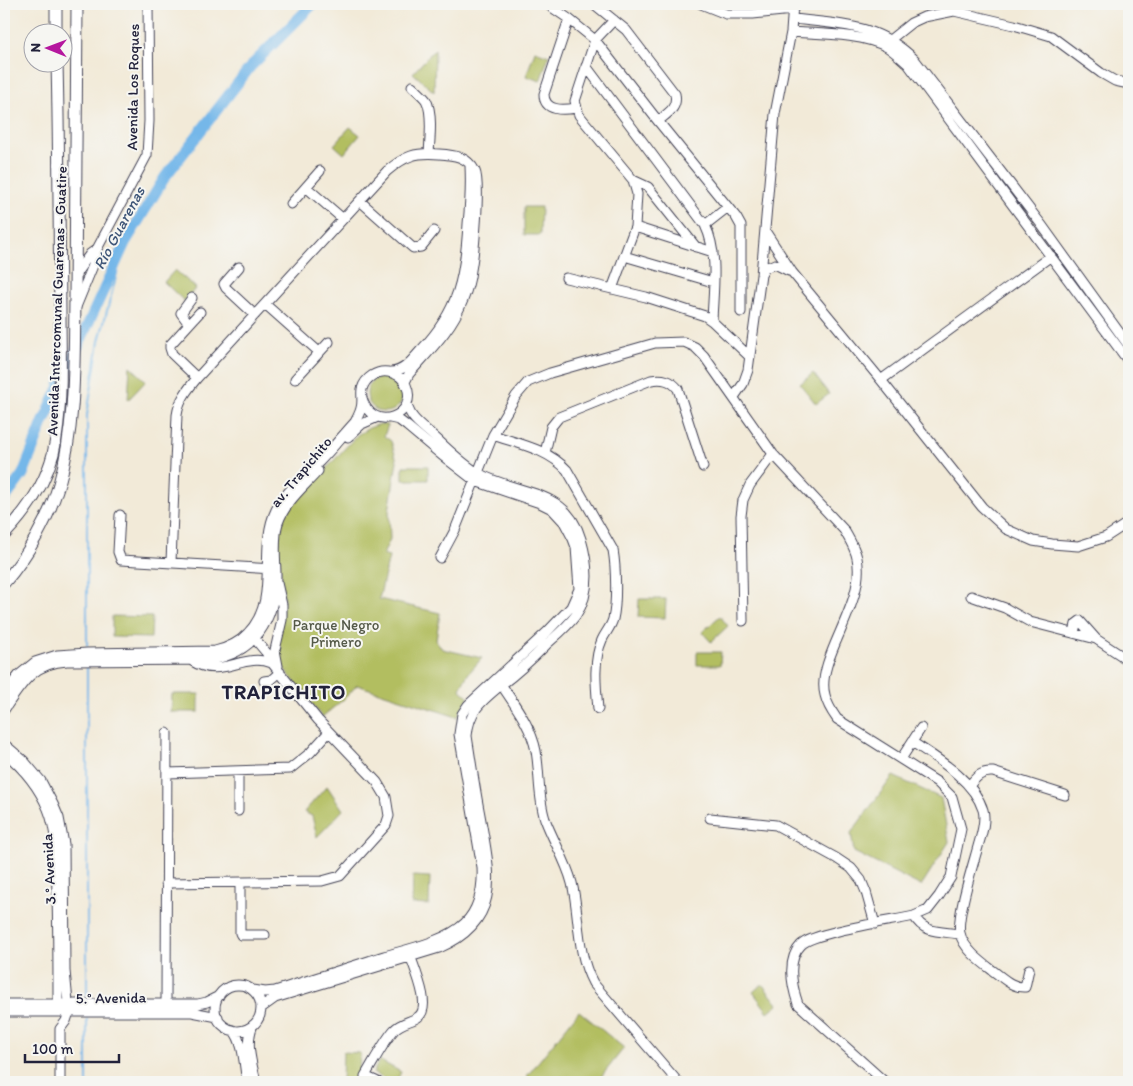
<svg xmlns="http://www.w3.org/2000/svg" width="1133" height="1086" viewBox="0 0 1133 1086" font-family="Itim,sans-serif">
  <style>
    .park { fill: #b2be60; stroke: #6a704e }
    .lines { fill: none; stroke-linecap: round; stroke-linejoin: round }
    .stream { stroke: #74b7e9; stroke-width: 2 }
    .river { stroke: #74b7e9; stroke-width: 11 }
    .minor-casing { stroke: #414053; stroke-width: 11 }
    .major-casing { stroke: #414053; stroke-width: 13 }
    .minor { stroke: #fff; stroke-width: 9 }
    .major { stroke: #fff; stroke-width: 11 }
    .labels { text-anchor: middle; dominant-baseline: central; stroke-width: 4; stroke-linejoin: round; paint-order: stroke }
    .street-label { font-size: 15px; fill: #22223b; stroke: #f6f6f2 }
    .park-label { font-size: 15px; fill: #545948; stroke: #f6f6f2 }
    .water-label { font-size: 16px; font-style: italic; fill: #3f5678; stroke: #f6f6f2 }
    .district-label { font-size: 20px; font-weight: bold; letter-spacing: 1px; fill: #22223b; stroke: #f6f6f2 }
  </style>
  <rect width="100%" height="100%" fill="#f6f6f2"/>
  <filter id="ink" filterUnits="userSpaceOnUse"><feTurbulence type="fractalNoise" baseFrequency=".02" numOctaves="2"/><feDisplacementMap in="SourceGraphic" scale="10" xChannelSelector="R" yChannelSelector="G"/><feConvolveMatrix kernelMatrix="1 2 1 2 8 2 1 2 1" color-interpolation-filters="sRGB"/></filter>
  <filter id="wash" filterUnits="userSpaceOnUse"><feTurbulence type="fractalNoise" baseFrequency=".0096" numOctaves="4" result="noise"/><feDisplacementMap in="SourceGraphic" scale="20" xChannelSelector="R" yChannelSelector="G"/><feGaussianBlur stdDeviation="1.12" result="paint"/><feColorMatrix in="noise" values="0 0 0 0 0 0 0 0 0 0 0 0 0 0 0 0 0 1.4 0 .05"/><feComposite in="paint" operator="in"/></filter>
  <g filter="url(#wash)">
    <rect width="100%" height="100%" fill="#f2ead8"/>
    <path class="park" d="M435,49L434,92L413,73Z
      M535,51L549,56L540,81L526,76Z
      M350,127L360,135L344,154L334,145Z
      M524,207H541L540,235H524Z
      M175,270L196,288L184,301L164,282Z
      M130,366L146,381L128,400Z
      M813,373L829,394L816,404L800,384Z
      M367 394a18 18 0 1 1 36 0a18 18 0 1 1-36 0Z
      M380,424L388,425L384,436L391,441L397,461L389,511L390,539L383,555L389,557L379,599L440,613L436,640L442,649L482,658L468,674L460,689L469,697L457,717L357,685L344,699L322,717L279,662L277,647L284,599L278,548L281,526L285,514L357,435L369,428Z
      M403,466H428V480H403Z
      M639,599H666L665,618L638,617Z
      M112,616L152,617L151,638L112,637Z
      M720,616L728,626L711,642L702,632Z
      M697,652H721L720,665H697Z
      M172,694H199V712H171Z
      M893,776L941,798L949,842L921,886L854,852L851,833Z
      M327,786L343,810L317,837L312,816L304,812Z
      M413,876L430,877L429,905L412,904Z
      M762,984L778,1004L768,1012L753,992Z
      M579,1011L624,1048L597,1082H535L527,1076Z
      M343,1052L360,1053L359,1080H342Z
      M379,1060L401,1072L396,1082H390L373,1073Z"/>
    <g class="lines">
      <path class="stream" d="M87,645V415L99,341L125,243
        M87,667V996
        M87,1082V1019"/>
      <path class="river" d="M4,500L23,474L43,423L125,243L165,177L251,66L313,4"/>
    </g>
  </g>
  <g filter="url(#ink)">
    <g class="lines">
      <defs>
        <path id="minor" d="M547,4L569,19L595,40L658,121L736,217L741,226V312
          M594,4L626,30L675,94C678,108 668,113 658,121
          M701,4L726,14H753L793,10
          M569,19L544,94C544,112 564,110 576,108
          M793,19C840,24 879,24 915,60L1041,224L1129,346
          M791,32C818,34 862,33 887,47C894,51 901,58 908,64L1129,362
          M888,44L891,39L911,23L924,17L954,11L1014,25L1051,36L1101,73L1115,81L1129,84
          M586,66L705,225C719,254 713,290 712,321
          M412,86C416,90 422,95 426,100C433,112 430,139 429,153
          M633,180L648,187L696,247
          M306,187L343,219
          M360,201L413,248L421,247L434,231
          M291,204L320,171
          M705,225L728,207
          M635,227L713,252
          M765,231L792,272L881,380L982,507L1006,529L1033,541L1052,544L1078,546L1106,537L1129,522
          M624,256L713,282
          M239,267L224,284L226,288L255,315
          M75,275L90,254L97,249
          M761,275L765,268L775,264L789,271
          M566,278L646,297L705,316L712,321L750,357
          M612,289L635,227L637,194L633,180L579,115L575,101L595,40L614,20
          M265,304L319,352
          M76,307L94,263L97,249L147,155L149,121L148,4
          M189,324L181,313L192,298
          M391,372C405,371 412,360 421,350C459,310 465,277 468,224C470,204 471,186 470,166
          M197,378L172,354L170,348V345L200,312
          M295,379L329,342
          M881,380L1051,256
          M734,397L743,384L748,370L761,275L775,114L791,32L793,4
          M493,435C519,444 548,449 567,470L613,550C616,567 617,602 613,619C611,627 605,633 602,640C593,660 596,687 598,709
          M348,437L362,424L378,417
          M545,453L551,427L559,417L651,380C663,378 671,380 678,389L703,467
          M120,515L118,552L121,560L273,569
          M440,558L455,530L493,435L516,396L528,382L550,373L655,343L684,342L695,347L704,356L773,454L844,530C849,539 855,548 857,558C867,603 815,659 825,695C827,704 832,712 837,719L937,782L952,797L961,829L951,877L939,896L928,910L914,916C892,921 814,932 801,945C786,960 792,986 798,1004L885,1082
          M171,562L177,415C179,400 188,389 197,378L387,171C405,156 415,152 439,154C454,155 467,156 475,171C481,183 474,254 471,270C470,280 467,290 463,300C452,329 430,350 409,374L405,382
          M277,583L282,605V620L275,650L278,666
          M971,596L1005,608L1030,622L1096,639
          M743,621L741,516L743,500L750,485L773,454
          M1074,633L1076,624L1080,621L1096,639L1122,656L1129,663
          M255,639L275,663
          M264,681L271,680L280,672
          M499,681C513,703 531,725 536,751C540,774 538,798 545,819C553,841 566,860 572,883C580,916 576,952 593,983L678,1082
          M4,694L19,675L35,662L57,655L87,653L215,651C228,648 239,643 248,633C281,599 257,549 276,510C285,491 305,477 319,462C332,449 343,435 355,422C357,418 360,413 361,408C363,402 361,395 362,389C365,378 377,370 388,372C396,373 403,378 406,385C420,415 372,435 362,398
          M4,710C22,683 33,663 67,661L209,660C255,654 275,620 276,576C276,559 273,539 278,523C285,502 304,487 318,471
          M912,742C936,758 974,780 983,810C986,820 982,833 979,843C974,862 956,916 960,933C963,948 980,961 992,970C1002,977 1012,988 1025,987L1029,969
          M4,744L24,761L41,781L53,804L59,818L64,844L65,971L69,1012L66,1021L60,1029V1082
          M4,752C22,767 39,787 48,809C59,836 56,868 57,896C58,932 58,967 58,1003
          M901,759L921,728
          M167,773L290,769L310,753L329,732
          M969,786C976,777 981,771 993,772L1065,795
          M238,811V771
          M710,818L776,825L836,858L851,868L861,880L866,892L875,924
          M166,883L322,881L340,876L386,825L389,816L386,797L377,782L318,720L272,663C242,652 222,680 192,661
          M240,883V933L241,935H265
          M914,916C924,934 941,931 960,934
          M215 1008a23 23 0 1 1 46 0a23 23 0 1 1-46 0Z
          M253,990L265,992L275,991C311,979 348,968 384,956C409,949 446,941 465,923C480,908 483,887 482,867L459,734L462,714L468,705L547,632L571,607L579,589L576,547L573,539L564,522L552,509L540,503L475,481L444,457L407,426L399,420L390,418
          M4,1004H198L207,1002L219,996
          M166,1004L167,733
          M261,1008L275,998L439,948C504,920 490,872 480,815C475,789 471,762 467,736C469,710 482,701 501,685C517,673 532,659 546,645C556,636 568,626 576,615C591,593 588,563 581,539C566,487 516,495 478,473C461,463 446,447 431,434C421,425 408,417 407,402
          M4,1012H192L218,1017
          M253,1025C245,1043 252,1064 256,1082
          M233,1030C244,1042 244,1066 247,1082
          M365,1076L378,1082
          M365,1082V1076C374,1061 383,1043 394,1030C401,1022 411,1022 418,1017C433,1007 413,966 409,952"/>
        <path id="major" d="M56,4V32
          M4,535C25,513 45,485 53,454C63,411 60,355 60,310C59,227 59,145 57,62
          M4,583C27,557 49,518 59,484C76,425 74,360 75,300C76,201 76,102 77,4"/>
      </defs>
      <use href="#minor" class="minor-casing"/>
      <use href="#major" class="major-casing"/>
      <use href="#minor" class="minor"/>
      <use href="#major" class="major"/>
    </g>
  </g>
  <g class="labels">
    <g class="street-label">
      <text transform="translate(133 87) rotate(-89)">Avenida Los Roques</text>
      <text transform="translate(57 301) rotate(-88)">Avenida Intercomunal Guarenas - Guatire</text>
      <text transform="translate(301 472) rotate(-50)">av. Trapichito</text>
      <text transform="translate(49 869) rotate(-93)">3.° Avenida</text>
      <text transform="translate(111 998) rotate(-1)">5.° Avenida</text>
    </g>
    <g class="park-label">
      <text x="336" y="625">Parque Negro<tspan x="336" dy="17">Primero</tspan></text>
    </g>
    <g class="water-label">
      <text transform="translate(119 228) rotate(-62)">Río Guarenas</text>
    </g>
    <g class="district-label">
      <text x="284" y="692">TRAPICHITO</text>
    </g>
  </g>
  <rect width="1133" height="1086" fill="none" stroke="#f6f6f2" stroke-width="20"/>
  <g transform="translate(48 48) rotate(271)"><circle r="24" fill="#f6f6f2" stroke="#a1a1a9"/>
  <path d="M0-4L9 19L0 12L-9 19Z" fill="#b5179e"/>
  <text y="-8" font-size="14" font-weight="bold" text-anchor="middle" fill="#22223b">N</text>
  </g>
  <path d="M25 1054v8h94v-8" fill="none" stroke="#22223b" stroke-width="2.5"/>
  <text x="32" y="1054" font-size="15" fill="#22223b" stroke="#f6f6f2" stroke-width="4" paint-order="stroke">100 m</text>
</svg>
